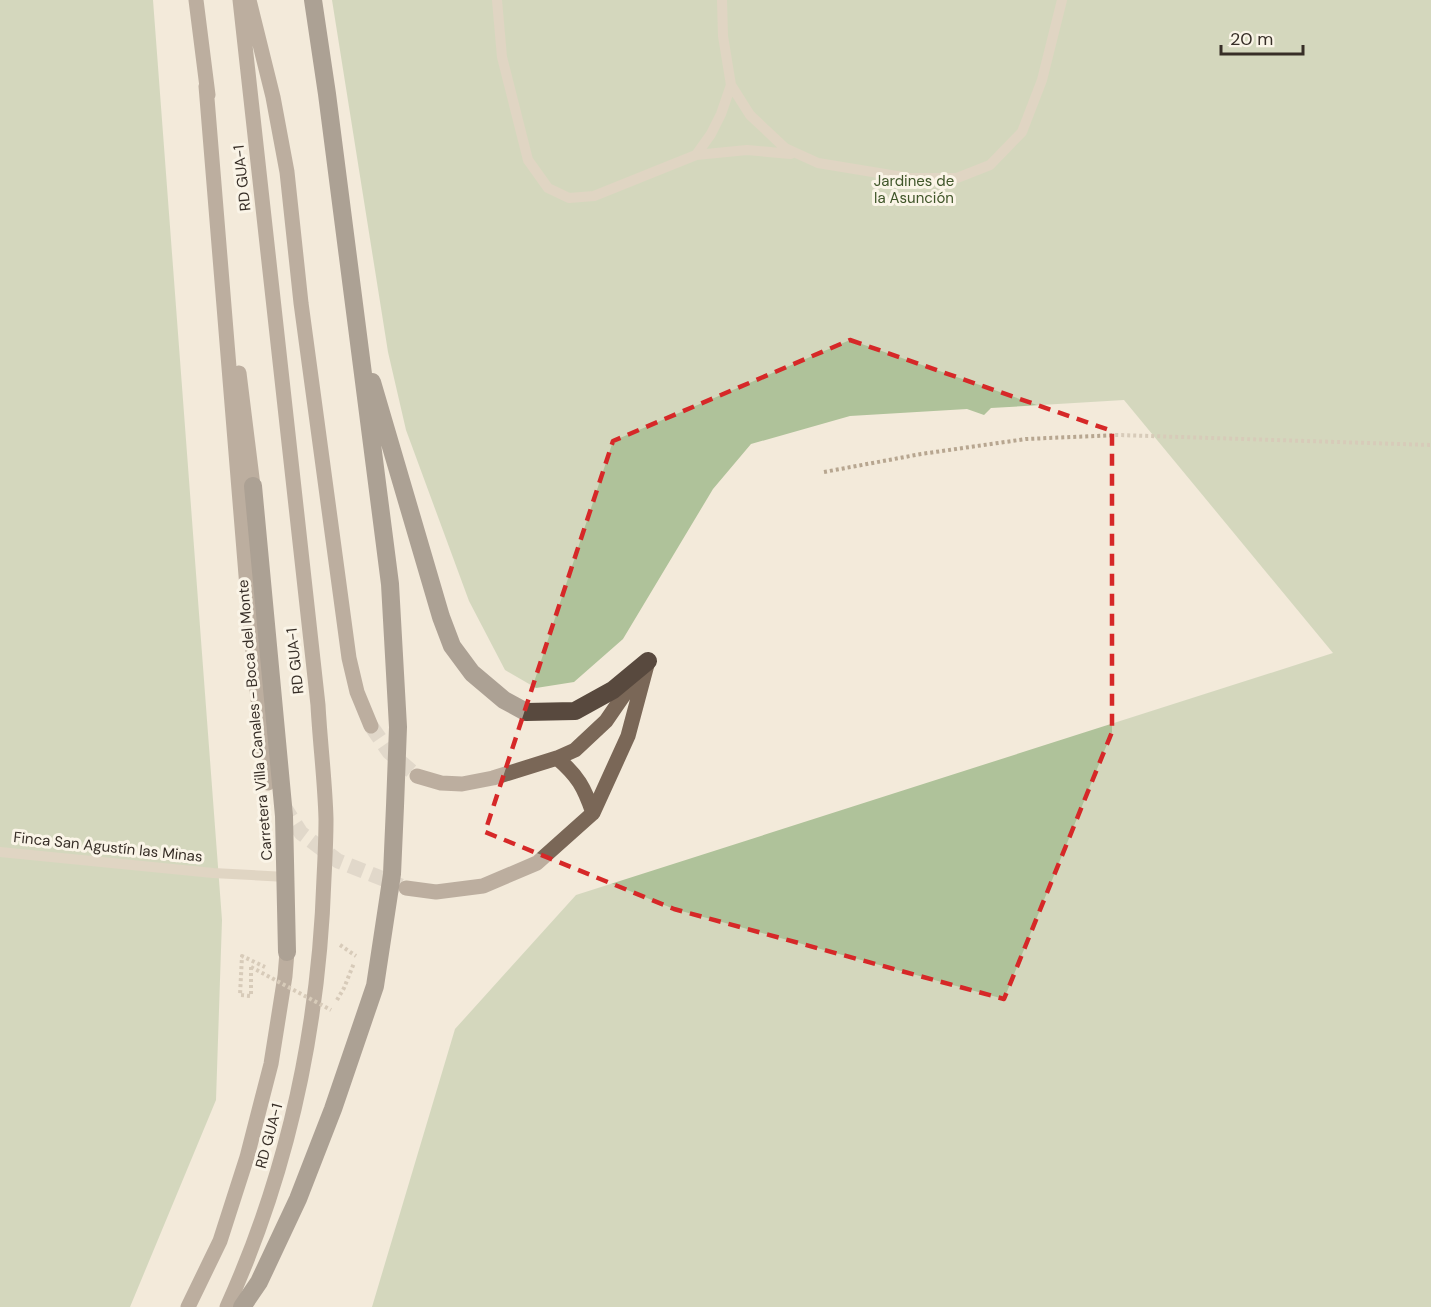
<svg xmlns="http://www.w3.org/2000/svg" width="1431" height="1307" viewBox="0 0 1431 1307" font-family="'DM Sans',sans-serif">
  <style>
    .green { fill: #afc29a }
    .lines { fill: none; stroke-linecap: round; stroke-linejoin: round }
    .primary-tunnel { stroke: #cdc4b6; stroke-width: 15; stroke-dasharray: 15 8; stroke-linecap: butt }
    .path { stroke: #b7a690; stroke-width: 4; stroke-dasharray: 3 3; stroke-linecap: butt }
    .lane { stroke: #cbbca6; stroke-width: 10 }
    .primary { stroke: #7a6757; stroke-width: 15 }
    .highway { stroke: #58493e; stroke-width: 18 }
    .path-bridge { stroke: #b7a690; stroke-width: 4; stroke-dasharray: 3 3; stroke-linecap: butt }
    .marked { fill: none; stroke: #d62828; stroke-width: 4.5; stroke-dasharray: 12 8; stroke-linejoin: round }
    .labels { text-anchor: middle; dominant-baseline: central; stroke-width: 6; stroke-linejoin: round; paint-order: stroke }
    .street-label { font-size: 15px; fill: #372e27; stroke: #faf4e7 }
    .park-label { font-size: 15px; fill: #40562a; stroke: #faf4e7 }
  </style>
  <rect width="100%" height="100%" fill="#f3eada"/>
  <path class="green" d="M0,0H153L222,920L216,1100L130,1307H0Z
    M332,0H1431V1307H372L455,1029L576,895L1333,653L1124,400L991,408L984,415L967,409L850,416L751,444L713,489L623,639L574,682L536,688L505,670L469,601L406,430L388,352Z"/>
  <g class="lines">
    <path class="primary-tunnel" d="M371,726L389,752L417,776
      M283,805L301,833L338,861L401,886"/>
    <path class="path" d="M824,472L921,454L1026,439L1118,435L1431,445
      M340,945L356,956
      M251,967V996L240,995L242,956L265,967
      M337,1000L344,988L354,963"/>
    <path class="lane" d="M497,0L502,57L528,160L548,188L569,198L594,196L696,155L711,134L721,114L731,85
      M722,0L723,36L731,85L750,115L785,148L818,163L909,178H957L990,165L1022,132L1042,80L1062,0
      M696,155L747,150L791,154
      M0,852L213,873L286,877"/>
    <path class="primary" d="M196,0L208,95
      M249,0L273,97L287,172L301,303L349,658L357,692L371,726
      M206,86L249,612L263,748L268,783
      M239,373L253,486
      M557,758C578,776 584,787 593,813
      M417,776L441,783L462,784L493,778L557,758L575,750L606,721L639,673
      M406,888L436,892L483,886L537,863L593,813L628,736L648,661
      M188,1307L220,1241L247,1157L271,1064L285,976L287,952
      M227,1307C289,1170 319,1029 324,878C325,859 326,839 326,819C325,781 320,743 318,705L240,0"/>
    <path class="highway" d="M372,382L441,617L452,646L472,673L504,700L526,712L575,711L613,690L648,661
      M253,486L284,816L287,952
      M242,1307L259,1282L298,1199L333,1109L375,986L392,874L395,806L398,727L390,584L327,94L313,0"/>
    <path class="path-bridge" d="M251,967L331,1010"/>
  </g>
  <path d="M0 0H1431V1307H0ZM850,340L1112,431V732L1004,999L674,909L485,832L613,441Z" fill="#f3eada" fill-opacity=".55" fill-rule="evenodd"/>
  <path class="marked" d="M850,340L1112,431V732L1004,999L674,909L485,832L613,441Z"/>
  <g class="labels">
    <g class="street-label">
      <text transform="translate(242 178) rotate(-96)">RD GUA-1</text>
      <text transform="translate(295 661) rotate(-96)">RD GUA-1</text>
      <text transform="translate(255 720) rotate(-95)">Carretera Villa Canales - Boca del Monte</text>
      <text transform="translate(108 847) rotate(6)">Finca San Agustín las Minas</text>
      <text transform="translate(269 1136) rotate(-75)">RD GUA-1</text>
    </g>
    <g class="park-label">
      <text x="914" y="181">Jardines de<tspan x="914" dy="17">la Asunción</tspan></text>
    </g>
  </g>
  <path d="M1221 45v9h82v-9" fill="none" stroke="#372e27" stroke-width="3"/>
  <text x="1230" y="45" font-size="18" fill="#372e27" stroke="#faf4e7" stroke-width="4.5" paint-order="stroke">20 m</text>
</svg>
